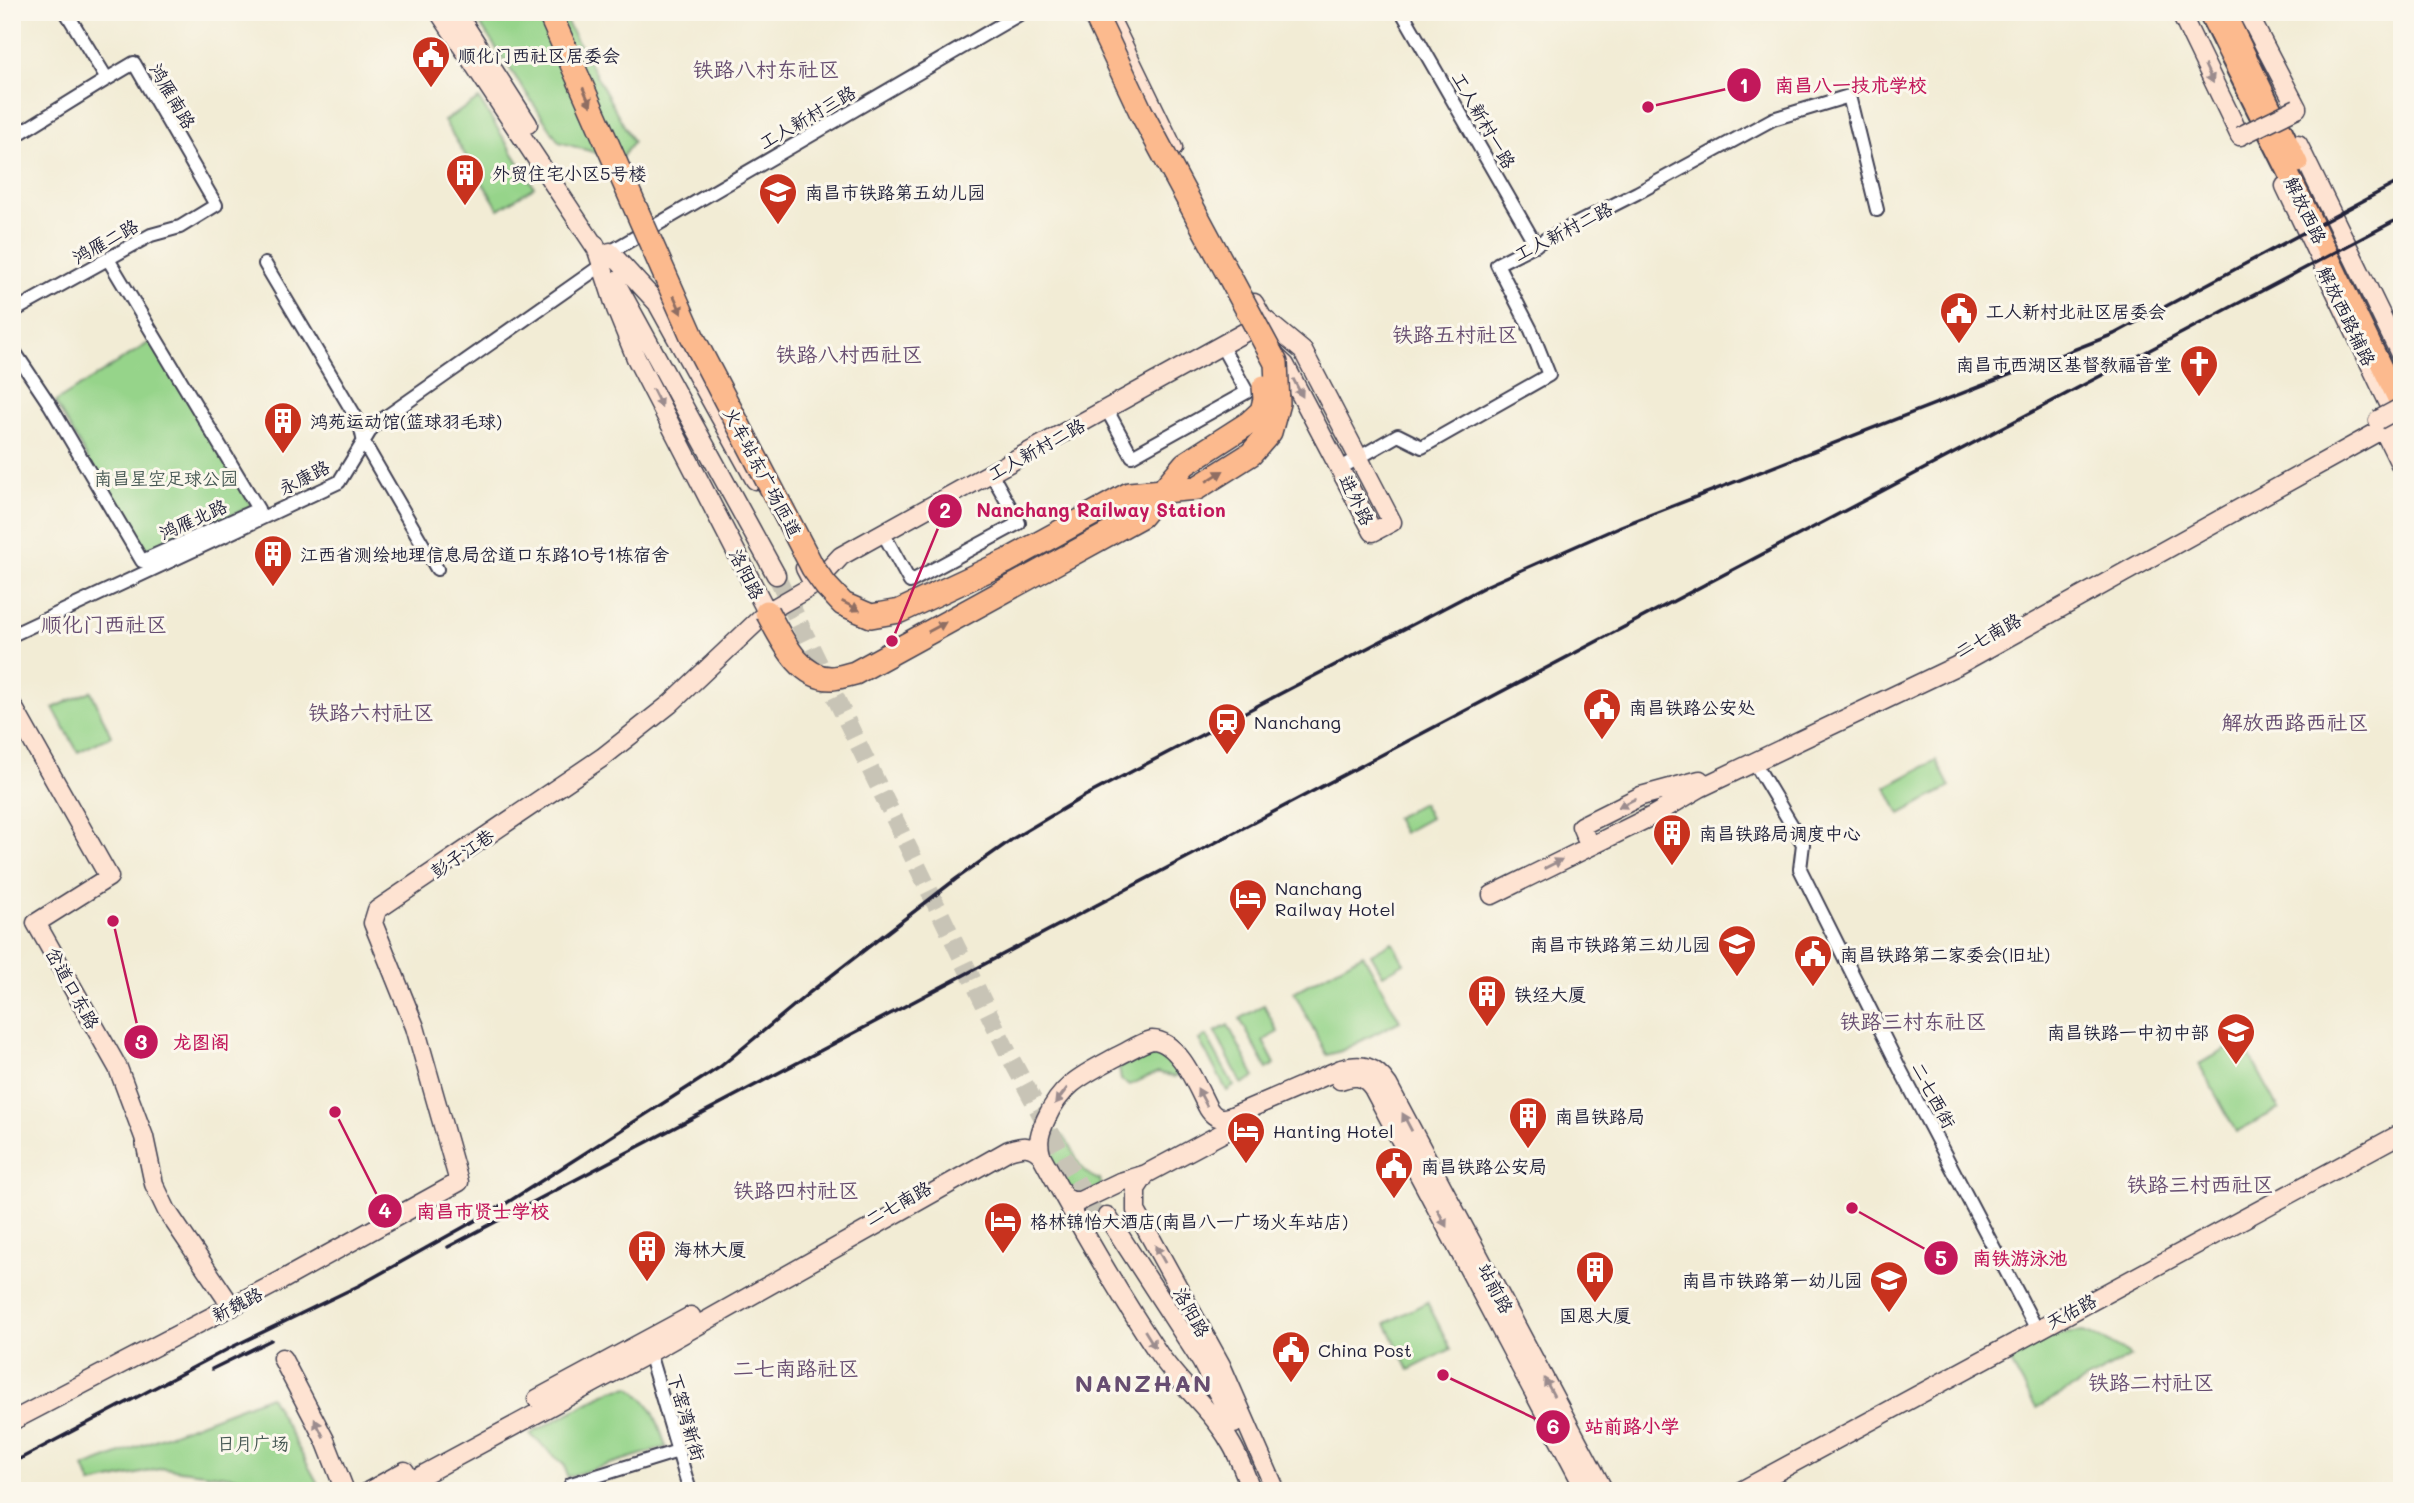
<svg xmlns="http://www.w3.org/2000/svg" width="2414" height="1503" viewBox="0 0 2414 1503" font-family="Mali,'LXGW WenKai TC',sans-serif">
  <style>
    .green { fill: #96d48a; stroke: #5c7b62; stroke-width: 2 }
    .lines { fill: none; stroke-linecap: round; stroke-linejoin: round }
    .secondary-tunnel { stroke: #c8c4b6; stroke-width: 18; stroke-dasharray: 18 9; stroke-linecap: butt }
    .street-casing { stroke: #414052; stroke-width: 16 }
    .secondary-casing { stroke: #414052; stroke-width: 21 }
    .primary-casing { stroke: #414052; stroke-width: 23 }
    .street { stroke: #fff; stroke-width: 12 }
    .secondary { stroke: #fee3d2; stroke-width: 18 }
    .primary { stroke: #fcba8e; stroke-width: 19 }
    .rail { stroke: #22223b; stroke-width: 3.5 }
    .secondary-bridge-casing { stroke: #414052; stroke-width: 21; stroke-linecap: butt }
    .highway-bridge-casing { stroke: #414052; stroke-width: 26; stroke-linecap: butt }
    .secondary-bridge { stroke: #fee3d2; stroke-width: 18 }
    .highway-bridge { stroke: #fcba8e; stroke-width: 23 }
    .oneway { fill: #9b8c8e }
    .oneway2 { fill: #8f6e64 }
    .labels { text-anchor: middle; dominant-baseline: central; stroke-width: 6; stroke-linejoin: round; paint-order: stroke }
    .poi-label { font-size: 18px; fill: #22223b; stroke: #fbf7ec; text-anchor: start }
    .street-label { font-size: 18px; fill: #22223b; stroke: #fbf7ec }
    .park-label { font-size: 18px; fill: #455753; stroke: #fbf7ec }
    .quarter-label { font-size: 21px; fill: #674e71; stroke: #fbf7ec }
    .district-label { font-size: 24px; font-weight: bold; letter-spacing: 2px; fill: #674e71; stroke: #fbf7ec }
    .leader { fill: none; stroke: #c2185b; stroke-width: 2.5 }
    .callout-dot { fill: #c2185b; stroke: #fbf7ec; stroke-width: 2.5 }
    .mark-label { font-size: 21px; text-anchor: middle; font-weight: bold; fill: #fff }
    .callout-label { font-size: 19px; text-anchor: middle; font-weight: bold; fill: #c2185b; stroke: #fbf7ec; stroke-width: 6; stroke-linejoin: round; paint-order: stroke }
  </style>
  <rect width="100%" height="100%" fill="#fbf7ec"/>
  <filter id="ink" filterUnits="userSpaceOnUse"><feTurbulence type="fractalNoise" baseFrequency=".0143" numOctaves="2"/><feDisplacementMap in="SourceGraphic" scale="14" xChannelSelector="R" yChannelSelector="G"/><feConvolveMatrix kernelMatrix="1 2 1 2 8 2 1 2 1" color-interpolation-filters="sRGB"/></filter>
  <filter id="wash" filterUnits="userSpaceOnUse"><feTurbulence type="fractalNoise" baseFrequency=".00686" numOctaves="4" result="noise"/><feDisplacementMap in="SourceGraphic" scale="28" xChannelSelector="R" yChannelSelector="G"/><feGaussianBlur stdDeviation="1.57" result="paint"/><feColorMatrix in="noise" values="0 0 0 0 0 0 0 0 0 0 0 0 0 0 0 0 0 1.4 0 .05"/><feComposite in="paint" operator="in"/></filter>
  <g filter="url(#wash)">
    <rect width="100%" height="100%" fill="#f2ecd5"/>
    <path class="green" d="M472,12H561L633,142L620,160L559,142Z
      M479,99L534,187L499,209L444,121Z
      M152,341L252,506L143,556L55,402Z
      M91,691L111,736L78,752L53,708Z
      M1936,760L1950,787L1900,814L1886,787Z
      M1422,803L1430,818L1403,833L1395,818Z
      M1392,942L1404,963L1383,975L1371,954Z
      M1363,954L1400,1021L1341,1051L1327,1055L1294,992Z
      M1264,1005L1278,1032L1263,1041L1275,1064L1267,1069L1240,1019Z
      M1228,1025L1255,1077L1242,1084L1215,1032Z
      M1206,1036L1234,1086L1227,1091L1199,1040Z
      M2242,1041L2279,1109L2236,1132L2199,1064Z
      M1151,1051L1166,1053L1179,1075L1174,1077L1158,1072L1130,1085L1121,1080L1119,1068Z
      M1057,1132C1079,1145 1071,1171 1100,1180L1102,1187L1084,1197C1062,1187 1056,1169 1046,1149L1049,1133Z
      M1427,1302L1451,1349L1409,1370L1386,1323Z
      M2083,1332L2107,1341L2131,1356L2036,1408L2007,1356C2038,1338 2047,1334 2083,1332Z
      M630,1387C654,1405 657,1420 666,1447L567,1477L565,1466L530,1434L612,1390Z
      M270,1396L322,1491H299L282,1483L164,1468L91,1484L84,1467Z"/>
  </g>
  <g filter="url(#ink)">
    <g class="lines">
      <path class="secondary-tunnel" d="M776,575L1010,1057L1098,1221"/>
      <defs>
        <path id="street" d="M1402,12L1536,245
          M12,138L107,79
          M610,252L1023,12
          M265,264L360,424L364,443L437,569
          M12,312L151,235L180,227L216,205L134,63L107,79L66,12
          M12,348L50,405L142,561L258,509L108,259
          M1107,410L1132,456L1247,392L1221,345
          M1341,468L1398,435L1422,447L1549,375L1531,330L1497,264L1637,193L1773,119L1849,96L1877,210
          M883,533L910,582L1019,523L991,473
          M12,635L339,482L373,426L602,265
          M1754,762L1803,844L1800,869L1900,1069L2037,1330
          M649,1353L690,1491
          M572,1491L571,1484L678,1451"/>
        <path id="secondary" d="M439,12L600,254
          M456,12L528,124
          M1107,12L1173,148
          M2180,12L2240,136
          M2247,12L2297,108
          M2298,144L2402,358
          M2285,186L2402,431
          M595,244L616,309L636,358L767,612L814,585L805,568
          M610,252L657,303L755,480
          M615,281L776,575
          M1254,303L1262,317L1303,351L1392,522L1373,532L1285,365L1273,354
          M2379,421L2402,468
          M814,585L841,556L1247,331L1262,317
          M12,705L109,877L36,923L118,1068L144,1137L154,1184L167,1211L232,1307
          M1589,845L1581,826L1641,796L1700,780
          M1492,895L1652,816L1700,788L1956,666L2383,429
          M1340,1080C1354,1075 1364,1075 1373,1088L1586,1491
          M1041,1155C1037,1141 1040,1132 1046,1119C1062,1083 1085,1074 1118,1056C1129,1051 1140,1043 1152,1040C1179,1040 1197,1087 1208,1108C1214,1118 1221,1120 1232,1116L1341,1069C1362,1063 1375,1066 1388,1085L1604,1491
          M1146,1174L1136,1189V1211L1221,1365L1276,1491
          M1064,1197L1072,1201H1080L1120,1182L1146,1174L1247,1120
          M1107,1216L1201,1361L1234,1424
          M282,1358L325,1440L345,1491
          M537,1399L691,1316
          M12,1421L282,1280L459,1182L415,1027L373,923L377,910L603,757L670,704L767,612
          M369,1491L405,1471
          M393,1491L649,1353L1009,1150C1022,1146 1031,1144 1041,1155C1078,1223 1116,1290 1159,1354C1180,1385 1211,1409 1230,1442C1239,1456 1245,1475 1252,1491
          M1741,1491L2402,1133"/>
        <path id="primary" d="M2208,12L2303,202L2402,409
          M2225,12L2298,163"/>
      </defs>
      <use href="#street" class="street-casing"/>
      <use href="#secondary" class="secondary-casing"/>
      <use href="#primary" class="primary-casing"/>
      <use href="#street" class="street"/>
      <use href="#secondary" class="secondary"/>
      <use href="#primary" class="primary"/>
      <path class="rail" d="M448,1247L2402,217
        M212,1369L271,1340
        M12,1463L228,1349L360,1285L505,1204L720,1067L809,993L956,879L1014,838L1083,797L1488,585L1619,527L2114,334L2402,180"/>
      <defs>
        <path id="secondary-bridge" d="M2240,136L2297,108
          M2378,420L2402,407"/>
        <path id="highway-bridge" d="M549,12L692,336L813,568L826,586L843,604L871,616L900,611L1007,561L1129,494L1197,488L1251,454L1270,432L1278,403L1276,363L1141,112L1094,12
          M767,612C781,637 799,680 833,678C840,677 848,675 855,673L1141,516L1185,464L1249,423L1262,411L1265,399L1264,387"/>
      </defs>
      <use href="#secondary-bridge" class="secondary-bridge-casing"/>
      <use href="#highway-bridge" class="highway-bridge-casing"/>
      <use href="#secondary-bridge" class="secondary-bridge"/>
      <use href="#highway-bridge" class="highway-bridge"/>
    </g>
    <defs><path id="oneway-solid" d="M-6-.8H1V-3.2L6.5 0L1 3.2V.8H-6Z" transform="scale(1.75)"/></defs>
    <g class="oneway">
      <use href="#oneway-solid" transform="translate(2209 74) rotate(65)"/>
      <use href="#oneway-solid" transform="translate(1298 388) rotate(62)"/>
      <use href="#oneway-solid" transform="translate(657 398) rotate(63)"/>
      <use href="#oneway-solid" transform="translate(1627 803) rotate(153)"/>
      <use href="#oneway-solid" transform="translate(1553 864) rotate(-27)"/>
      <use href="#oneway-solid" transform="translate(1061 1096) rotate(127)"/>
      <use href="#oneway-solid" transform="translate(1202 1097) rotate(-118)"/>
      <use href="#oneway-solid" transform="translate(1407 1122) rotate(-118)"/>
      <use href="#oneway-solid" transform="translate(1442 1218) rotate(62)"/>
      <use href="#oneway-solid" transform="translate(1160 1254) rotate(-119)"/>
      <use href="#oneway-solid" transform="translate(1150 1339) rotate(58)"/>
      <use href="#oneway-solid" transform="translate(1549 1387) rotate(-118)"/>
      <use href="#oneway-solid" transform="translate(319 1428) rotate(-117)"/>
    </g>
    <g class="oneway2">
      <use href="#oneway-solid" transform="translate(587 97) rotate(66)"/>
      <use href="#oneway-solid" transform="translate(678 305) rotate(66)"/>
      <use href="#oneway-solid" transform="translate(1215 476) rotate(-32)"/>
      <use href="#oneway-solid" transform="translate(851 606) rotate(27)"/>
      <use href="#oneway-solid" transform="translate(937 627) rotate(-29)"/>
    </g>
  </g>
  <defs>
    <symbol id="civic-pin" viewBox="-11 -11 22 30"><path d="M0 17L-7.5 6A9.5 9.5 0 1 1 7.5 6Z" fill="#c8321e" stroke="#fbf7ec"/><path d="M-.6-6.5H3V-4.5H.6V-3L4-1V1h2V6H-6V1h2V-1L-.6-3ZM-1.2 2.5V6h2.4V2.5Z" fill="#fff"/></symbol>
    <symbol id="building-pin" viewBox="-11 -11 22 30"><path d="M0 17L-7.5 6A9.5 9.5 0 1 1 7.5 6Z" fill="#c8321e" stroke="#fbf7ec"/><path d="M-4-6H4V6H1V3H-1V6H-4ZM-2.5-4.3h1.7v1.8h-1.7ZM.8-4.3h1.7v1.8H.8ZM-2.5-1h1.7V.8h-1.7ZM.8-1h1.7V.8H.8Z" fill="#fff"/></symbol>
    <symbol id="school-pin" viewBox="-11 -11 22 30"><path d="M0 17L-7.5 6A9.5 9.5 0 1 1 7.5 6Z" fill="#c8321e" stroke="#fbf7ec"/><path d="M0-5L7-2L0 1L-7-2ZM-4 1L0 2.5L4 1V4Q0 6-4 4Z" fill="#fff"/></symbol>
    <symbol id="church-pin" viewBox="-11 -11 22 30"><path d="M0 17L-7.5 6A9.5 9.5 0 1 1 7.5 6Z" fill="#c8321e" stroke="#fbf7ec"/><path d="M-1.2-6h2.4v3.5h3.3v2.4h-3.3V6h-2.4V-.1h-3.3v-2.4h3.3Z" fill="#fff"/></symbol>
    <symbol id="station-pin" viewBox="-11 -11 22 30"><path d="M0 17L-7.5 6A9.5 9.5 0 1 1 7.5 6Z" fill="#c8321e" stroke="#fbf7ec"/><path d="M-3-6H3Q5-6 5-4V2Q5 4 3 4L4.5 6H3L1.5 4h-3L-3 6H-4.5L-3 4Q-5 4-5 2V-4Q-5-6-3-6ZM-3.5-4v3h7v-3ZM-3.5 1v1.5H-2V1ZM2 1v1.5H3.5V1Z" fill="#fff"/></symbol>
    <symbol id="hotel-pin" viewBox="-11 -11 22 30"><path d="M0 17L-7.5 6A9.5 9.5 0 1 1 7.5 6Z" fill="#c8321e" stroke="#fbf7ec"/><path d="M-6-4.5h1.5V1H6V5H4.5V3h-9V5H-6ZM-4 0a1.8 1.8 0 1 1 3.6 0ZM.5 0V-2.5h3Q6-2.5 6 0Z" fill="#fff"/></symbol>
  </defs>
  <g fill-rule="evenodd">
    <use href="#civic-pin" x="409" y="33" width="44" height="60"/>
    <use href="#building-pin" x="443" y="151" width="44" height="60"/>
    <use href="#school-pin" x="756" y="170" width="44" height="60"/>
    <use href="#civic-pin" x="1937" y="289" width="44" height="60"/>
    <use href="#church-pin" x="2177" y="342" width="44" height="60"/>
    <use href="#building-pin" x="261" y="399" width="44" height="60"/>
    <use href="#building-pin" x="251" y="532" width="44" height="60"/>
    <use href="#civic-pin" x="1580" y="685" width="44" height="60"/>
    <use href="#station-pin" x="1205" y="700" width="44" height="60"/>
    <use href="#building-pin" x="1650" y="811" width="44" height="60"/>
    <use href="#hotel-pin" x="1226" y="876" width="44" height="60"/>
    <use href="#school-pin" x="1715" y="922" width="44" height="60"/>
    <use href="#civic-pin" x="1791" y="932" width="44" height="60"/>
    <use href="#building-pin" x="1465" y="972" width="44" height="60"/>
    <use href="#school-pin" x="2214" y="1010" width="44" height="60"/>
    <use href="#building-pin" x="1506" y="1094" width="44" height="60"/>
    <use href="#hotel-pin" x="1224" y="1109" width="44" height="60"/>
    <use href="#civic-pin" x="1372" y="1144" width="44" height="60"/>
    <use href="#hotel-pin" x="981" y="1199" width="44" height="60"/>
    <use href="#building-pin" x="625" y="1227" width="44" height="60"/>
    <use href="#building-pin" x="1573" y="1248" width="44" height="60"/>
    <use href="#school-pin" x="1867" y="1258" width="44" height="60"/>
    <use href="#civic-pin" x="1269" y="1328" width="44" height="60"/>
  </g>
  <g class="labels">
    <g class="poi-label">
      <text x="458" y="55">顺化门西社区居委会</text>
      <text x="492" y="173">外贸住宅小区5号楼</text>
      <text x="805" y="192">南昌市铁路第五幼儿园</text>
      <text x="1986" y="311">工人新村北社区居委会</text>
      <text x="2172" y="364" text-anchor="end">南昌市西湖区基督教福音堂</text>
      <text x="310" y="421">鸿苑运动馆(篮球羽毛球)</text>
      <text x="300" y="554">江西省测绘地理信息局岔道口东路10号1栋宿舍</text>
      <text x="1629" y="707">南昌铁路公安处</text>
      <text x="1254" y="722">Nanchang</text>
      <text x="1699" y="833">南昌铁路局调度中心</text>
      <text x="1275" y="888">Nanchang<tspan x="1275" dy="21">Railway Hotel</tspan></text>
      <text x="1710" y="944" text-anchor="end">南昌市铁路第三幼儿园</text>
      <text x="1840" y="954">南昌铁路第二家委会(旧址)</text>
      <text x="1514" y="994">铁经大厦</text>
      <text x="2209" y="1032" text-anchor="end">南昌铁路一中初中部</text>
      <text x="1555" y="1116">南昌铁路局</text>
      <text x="1273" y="1131">Hanting Hotel</text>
      <text x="1421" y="1166">南昌铁路公安局</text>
      <text x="1030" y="1221">格林锦怡大酒店(南昌八一广场火车站店)</text>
      <text x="674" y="1249">海林大厦</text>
      <text x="1862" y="1280" text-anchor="end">南昌市铁路第一幼儿园</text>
      <text x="1595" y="1315" text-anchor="middle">国恩大厦</text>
      <text x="1318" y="1350">China Post</text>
    </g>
    <g class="street-label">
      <text transform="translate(173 96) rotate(60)">鸿雁南路</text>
      <text transform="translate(807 117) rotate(-30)">工人新村三路</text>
      <text transform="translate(1484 120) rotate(60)">工人新村一路</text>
      <text transform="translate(2306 210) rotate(64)">解放西路</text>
      <text transform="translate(1563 231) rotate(-27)">工人新村二路</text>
      <text transform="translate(105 241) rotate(-29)">鸿雁二路</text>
      <text transform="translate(2347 316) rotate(64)">解放西路辅路</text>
      <text transform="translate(1036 449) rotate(-29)">工人新村二路</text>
      <text transform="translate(763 472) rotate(62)">火车站东广场匝道</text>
      <text transform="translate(304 477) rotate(-27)">永康路</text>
      <text transform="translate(1357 500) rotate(63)">进外路</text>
      <text transform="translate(193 519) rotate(-24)">鸿雁北路</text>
      <text transform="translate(747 574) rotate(63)">洛阳路</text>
      <text transform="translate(1988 635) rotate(-29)">二七南路</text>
      <text transform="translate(462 853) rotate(-34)">彭子江巷</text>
      <text transform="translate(73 988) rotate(61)">岔道口东路</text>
      <text transform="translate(1934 1095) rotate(62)">二七西街</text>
      <text transform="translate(898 1203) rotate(-29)">二七南路</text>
      <text transform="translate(1496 1288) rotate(62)">站前路</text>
      <text transform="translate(237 1304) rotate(-27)">新魏路</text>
      <text transform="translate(2071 1311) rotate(-28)">天佑路</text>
      <text transform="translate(1192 1312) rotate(61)">洛阳路</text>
      <text transform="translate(687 1417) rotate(74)">下窑湾新街</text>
    </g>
    <g class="park-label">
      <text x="166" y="478">南昌星空足球公园</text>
      <text x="253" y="1443">日月广场</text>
    </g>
    <g class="quarter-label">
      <text x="766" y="68">铁路八村东社区</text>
      <text x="1455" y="333">铁路五村社区</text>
      <text x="849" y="353">铁路八村西社区</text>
      <text x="104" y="623">顺化门西社区</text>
      <text x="371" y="711">铁路六村社区</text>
      <text x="2295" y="721">解放西路西社区</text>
      <text x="1913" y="1020">铁路三村东社区</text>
      <text x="2200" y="1183">铁路三村西社区</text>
      <text x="796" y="1189">铁路四村社区</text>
      <text x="796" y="1367">二七南路社区</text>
      <text x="2151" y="1381">铁路二村社区</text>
    </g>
    <g class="district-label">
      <text x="1144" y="1382">NANZHAN</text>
    </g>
  </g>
  <path class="leader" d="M1648 107L1744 85M892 641L945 511M113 921L141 1042M335 1112L385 1211M1852 1208L1941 1258M1443 1375L1553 1427"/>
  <g class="callout-dot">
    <circle cx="1648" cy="107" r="7"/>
    <circle cx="892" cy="641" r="7"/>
    <circle cx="113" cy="921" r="7"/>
    <circle cx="335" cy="1112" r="7"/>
    <circle cx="1852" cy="1208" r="7"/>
    <circle cx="1443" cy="1375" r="7"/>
    <circle cx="1744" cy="85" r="18"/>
    <circle cx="945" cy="511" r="18"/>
    <circle cx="141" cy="1042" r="18"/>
    <circle cx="385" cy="1211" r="18"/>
    <circle cx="1941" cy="1258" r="18"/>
    <circle cx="1553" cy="1427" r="18"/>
  </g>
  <g class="mark-label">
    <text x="1744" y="93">1</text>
    <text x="945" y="518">2</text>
    <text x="141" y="1050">3</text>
    <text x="385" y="1218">4</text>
    <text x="1941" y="1266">5</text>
    <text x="1553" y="1434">6</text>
  </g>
  <g class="callout-label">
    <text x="1851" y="92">南昌八一技术学校</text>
    <text x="1101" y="517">Nanchang Railway Station</text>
    <text x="201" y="1049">龙图阁</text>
    <text x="483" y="1218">南昌市贤士学校</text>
    <text x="2020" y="1265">南铁游泳池</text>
    <text x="1632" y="1433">站前路小学</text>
  </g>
  <rect width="2414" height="1503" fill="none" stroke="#fbf7ec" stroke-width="42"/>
</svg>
